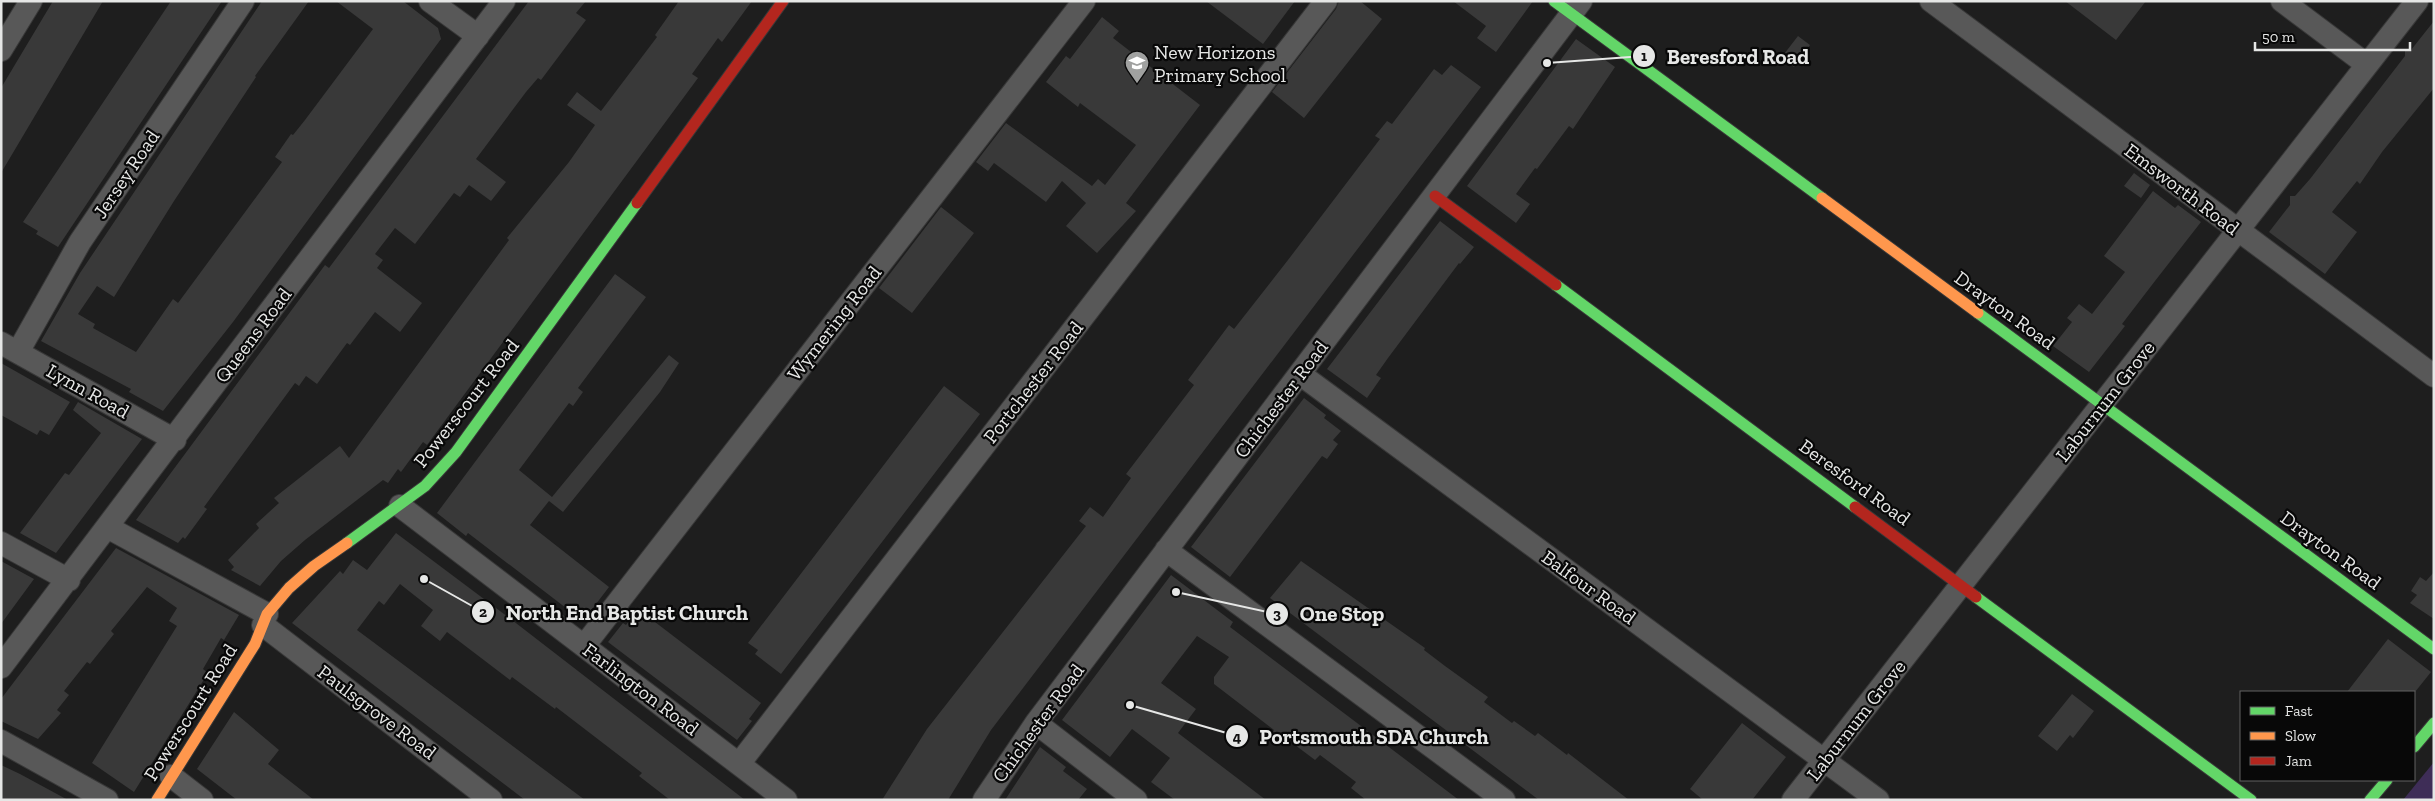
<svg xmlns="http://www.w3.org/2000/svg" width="2435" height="801" viewBox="0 0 2435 801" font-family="'Zilla Slab',serif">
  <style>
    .pitch { fill: #3e2d57 }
    .building { fill: #393939 }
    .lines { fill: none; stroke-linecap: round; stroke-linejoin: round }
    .street-casing { stroke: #383838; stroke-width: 24 }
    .fast-casing { stroke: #383838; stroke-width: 13 }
    .slow-casing { stroke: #383838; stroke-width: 13 }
    .jam-casing { stroke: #383838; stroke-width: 13 }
    .street { stroke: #585858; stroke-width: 22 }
    .fast { stroke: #63d668; stroke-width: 11 }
    .slow { stroke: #ff974d; stroke-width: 11 }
    .jam { stroke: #b3261e; stroke-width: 11 }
    .labels { text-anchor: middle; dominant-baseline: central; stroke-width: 4.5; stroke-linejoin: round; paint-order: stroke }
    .poi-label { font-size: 20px; fill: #e6e7e6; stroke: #080808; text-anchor: start }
    .street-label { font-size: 20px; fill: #e6e7e6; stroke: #080808 }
    .leader { fill: none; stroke: #e6e7e6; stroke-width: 2 }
    .callout-dot { fill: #e6e7e6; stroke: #080808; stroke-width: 2 }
    .mark-label { font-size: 15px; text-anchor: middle; font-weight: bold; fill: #111 }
    .callout-label { font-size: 21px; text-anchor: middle; font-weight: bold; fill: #e6e7e6; stroke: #080808; stroke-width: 4.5; stroke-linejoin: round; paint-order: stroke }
  </style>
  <rect width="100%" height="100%" fill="#1e1e1e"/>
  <path class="pitch" d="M2434,762V800H2403Z"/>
  <path class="building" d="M53,1H103L1,173V88Z
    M171,1H222L58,247L36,234L38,231L23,222Z
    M262,1H309L255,76L256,77L174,201L114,297L97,286L78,314L95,324L93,328L136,352L173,299L178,303L282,162L275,157L291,134L293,135L305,120L373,29L336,1H403L438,28L441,39L233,322L163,411L129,392L131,389L41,341L80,273Z
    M529,1H586L576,13L586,20L541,80L538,78L526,92L476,159L506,182L491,201L469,185L460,197L454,193L415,244L395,228L375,254L383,260L377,268L422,303L400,332L375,312L350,345L347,343L317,384L306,376L299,386L295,383L204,507L207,509L185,539L183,537L178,543L136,520L325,265L329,268Z
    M679,1H752L722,42L718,38L692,74L698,78L427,445L423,442L401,472L398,469L388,483L383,480L305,540L281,561L260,586L231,570L234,567L228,560L259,528L256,524L279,503L274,498L340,446L349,458L509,240L507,238L569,162L595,125L567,105L577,92L601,111L657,37L655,35Z
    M1206,1H1295L1263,44Z
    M1339,1H1360L1382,19L1304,118L1272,92L1336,9Z
    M1453,1H1533L1496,52L1477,38L1486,26Z
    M2065,1H2146L2116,40Z
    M1102,17L1119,31L1113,38L1200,105L1126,203L1136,211L1097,253L1066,226L1086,203L1062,181L1046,202L994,163L988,171L976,162L1006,123L1092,186L1098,179L1105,185L1136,145L1080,103L1078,107L1046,82L1066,56L1070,59Z
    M2434,21V88L2382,152L2360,184L2357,181L2332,212L2357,232L2325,274L2269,232L2290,205V196H2295L2310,179L2405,56V49L2411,50Z
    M1798,36L1810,45L1794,67L1781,58Z
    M1576,39L1615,67L1573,129L1569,126L1537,169L1535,168L1516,194L1530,204L1516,223L1467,186Z
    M1451,65L1481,87L991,730L948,800H882L927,729L1086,526L1079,521L1090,507L1103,517L1131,478L1126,474L1194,385L1188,380L1229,325L1234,329L1288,260L1380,139L1375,136L1387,121L1392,124L1434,69L1442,75Z
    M2134,173L2150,185L2141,198L2124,186Z
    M2153,191L2175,208L2178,205L2201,222L2155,281L2122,324L2125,326L2089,372L2053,346L2072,322L2067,318L2079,304L2092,314L2125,272L2104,256Z
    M941,207L974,233L912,313L879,288Z
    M1440,221L1474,247L1460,264L1459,263L1388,358L1376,375L1381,378L1367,398L1327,369Z
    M615,274L646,297L578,388L583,392L573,406L569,403L519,470L552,497L669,355L679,363L660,392L563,512L549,501L530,525L609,587L583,621L468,533L466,536L437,513Z
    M1,363L70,402L49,435L40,430L37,435L1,415Z
    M944,386L980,414L781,674L755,654L758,650L748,643Z
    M1304,398L1326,415L1324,418L1341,431L1333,440L1338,444L1327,459L1322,456L1230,577L1191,547Z
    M78,402L142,439L56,553L20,533L65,473L69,475L101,433L73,410Z
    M396,533L512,620L745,800H670L639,776L642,773L556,707L555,709L512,677L510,680L447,632L440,641L421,626L433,610L400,584L384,605L379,601L357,630L585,800H525L292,623L340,571L343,574L353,560L367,570Z
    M116,548L239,615L224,640L221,638L203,669L208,673L134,792L92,763L177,626L169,621L177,608L147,587L111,631L114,634L90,664L87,662L64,691L69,695L57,710L61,713L38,739L1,721V699Z
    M1,561L34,579L1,624Z
    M1301,561L1425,648L1424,650L1445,666L1488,697L1484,702L1512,723L1514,721L1535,736L1538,733L1567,755L1568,753L1629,800H1539L1270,598Z
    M2434,572V619L2410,603L2417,595L2411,591L2420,577L2426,581Z
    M1171,575L1233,622L1230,627L1459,800H1366L1351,788L1356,782L1320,755L1315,760L1291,742L1288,745L1272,733L1274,730L1214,684V677L1229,657L1197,636L1161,683L1196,709L1178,733L1266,800H1175L1151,782L1170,758L1132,729L1110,757L1062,720Z
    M638,609L761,703L749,719L752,721L737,740L608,642L623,623L626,625Z
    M2388,639L2431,672L2415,692H2347Z
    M2072,694L2094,711L2073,738L2070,735L2057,751L2038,736Z
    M234,712L279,750L268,764L314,800H237L197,769Z
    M1742,723L1786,757L1752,800H1703L1690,789Z
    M1040,747L1066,767L1063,771L1087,789L1078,800H1005Z
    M1,765L20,774L68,800H1Z"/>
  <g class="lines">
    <defs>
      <path id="street" d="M430,1L478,36
        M1931,1L2434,376
        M2282,1L2366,64
        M1,50L31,1
        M1,343L175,440
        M18,352L80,242L243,1
        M1300,374L1878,800
        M400,506L786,800
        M109,528L267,614
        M1,543L69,580
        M1166,550L1504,800
        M263,625L491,800
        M584,646L1084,1
        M1,667L504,1
        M1036,723L1136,800
        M1,741L107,800
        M739,764L1326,1
        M171,776L202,800
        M984,800L1036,723L1581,1
        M1793,800L2417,1"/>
      <path id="fast" d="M1554,1L1822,198
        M1556,285L1855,507
        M1978,313L2434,649
        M347,543L425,486L456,452L637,203
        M1976,597L2251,800
        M2414,747L2434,723
        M2370,800L2387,780"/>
      <path id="slow" d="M1822,198L1978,313
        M157,800L255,644L267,614L289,588L314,566L347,543"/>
      <path id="jam" d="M1435,196L1556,285
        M637,203L783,1
        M1855,507L1976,597"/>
    </defs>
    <use href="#street" class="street-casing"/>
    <use href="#fast" class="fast-casing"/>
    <use href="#slow" class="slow-casing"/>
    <use href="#jam" class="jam-casing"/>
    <use href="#street" class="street"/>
    <use href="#fast" class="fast"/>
    <use href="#slow" class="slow"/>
    <use href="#jam" class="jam"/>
  </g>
  <defs>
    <symbol id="school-pin" viewBox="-11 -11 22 30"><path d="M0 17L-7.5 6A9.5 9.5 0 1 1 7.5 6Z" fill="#a0a1a0" stroke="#080808"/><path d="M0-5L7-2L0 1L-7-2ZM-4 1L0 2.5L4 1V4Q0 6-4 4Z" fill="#fff"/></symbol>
  </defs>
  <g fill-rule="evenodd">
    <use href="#school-pin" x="1123" y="49" width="28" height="38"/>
  </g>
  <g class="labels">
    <g class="poi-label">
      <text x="1154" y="52">New Horizons<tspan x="1154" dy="23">Primary School</tspan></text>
    </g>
    <g class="street-label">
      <text transform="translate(126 174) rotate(-56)">Jersey Road</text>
      <text transform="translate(2182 189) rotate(37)">Emsworth Road</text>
      <text transform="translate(2005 310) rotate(36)">Drayton Road</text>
      <text transform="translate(834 323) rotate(-52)">Wymering Road</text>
      <text transform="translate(253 335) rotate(-53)">Queens Road</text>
      <text transform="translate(1033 382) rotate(-52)">Portchester Road</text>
      <text transform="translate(88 391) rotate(29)">Lynn Road</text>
      <text transform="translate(1281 399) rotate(-53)">Chichester Road</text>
      <text transform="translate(2105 401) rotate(-52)">Laburnum Grove</text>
      <text transform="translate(466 403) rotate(-52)">Powerscourt Road</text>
      <text transform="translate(1855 482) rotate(36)">Beresford Road</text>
      <text transform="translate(2331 550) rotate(36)">Drayton Road</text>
      <text transform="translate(1589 587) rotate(36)">Balfour Road</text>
      <text transform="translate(641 689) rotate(37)">Farlington Road</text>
      <text transform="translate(190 712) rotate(-58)">Powerscourt Road</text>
      <text transform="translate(377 712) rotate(37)">Paulsgrove Road</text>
      <text transform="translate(1856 720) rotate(-52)">Laburnum Grove</text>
      <text transform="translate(1038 723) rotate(-54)">Chichester Road</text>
    </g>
  </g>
  <path class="leader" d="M1547 63L1644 56M424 579L483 612M1176 592L1277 614M1130 705L1237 736"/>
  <g class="callout-dot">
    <circle cx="1547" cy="63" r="5"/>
    <circle cx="424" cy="579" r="5"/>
    <circle cx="1176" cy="592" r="5"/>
    <circle cx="1130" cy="705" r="5"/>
    <circle cx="1644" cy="56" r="12"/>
    <circle cx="483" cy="612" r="12"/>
    <circle cx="1277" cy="614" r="12"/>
    <circle cx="1237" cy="736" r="12"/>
  </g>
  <g class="mark-label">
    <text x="1644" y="61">1</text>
    <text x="483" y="617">2</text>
    <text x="1277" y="619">3</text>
    <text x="1237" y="742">4</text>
  </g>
  <g class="callout-label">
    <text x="1738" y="64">Beresford Road</text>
    <text x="627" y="620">North End Baptist Church</text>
    <text x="1342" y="621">One Stop</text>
    <text x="1374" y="744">Portsmouth SDA Church</text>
  </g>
  <rect width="2435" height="801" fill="none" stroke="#e6e7e6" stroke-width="5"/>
  <rect x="2240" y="691" width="175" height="90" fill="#080808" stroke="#616161"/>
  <rect x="2250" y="707" width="25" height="8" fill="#63d668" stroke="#616161"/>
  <text x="2285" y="716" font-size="15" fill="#e6e7e6">Fast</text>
  <rect x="2250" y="732" width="25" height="8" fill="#ff974d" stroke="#616161"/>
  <text x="2285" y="741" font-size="15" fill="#e6e7e6">Slow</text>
  <rect x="2250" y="757" width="25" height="8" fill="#b3261e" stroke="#616161"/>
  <text x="2285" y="766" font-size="15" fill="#e6e7e6">Jam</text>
  <path d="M2255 42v8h155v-8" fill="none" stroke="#e6e7e6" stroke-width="2.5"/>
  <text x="2262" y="42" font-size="15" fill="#e6e7e6" stroke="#080808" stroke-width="4" paint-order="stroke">50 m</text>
</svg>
